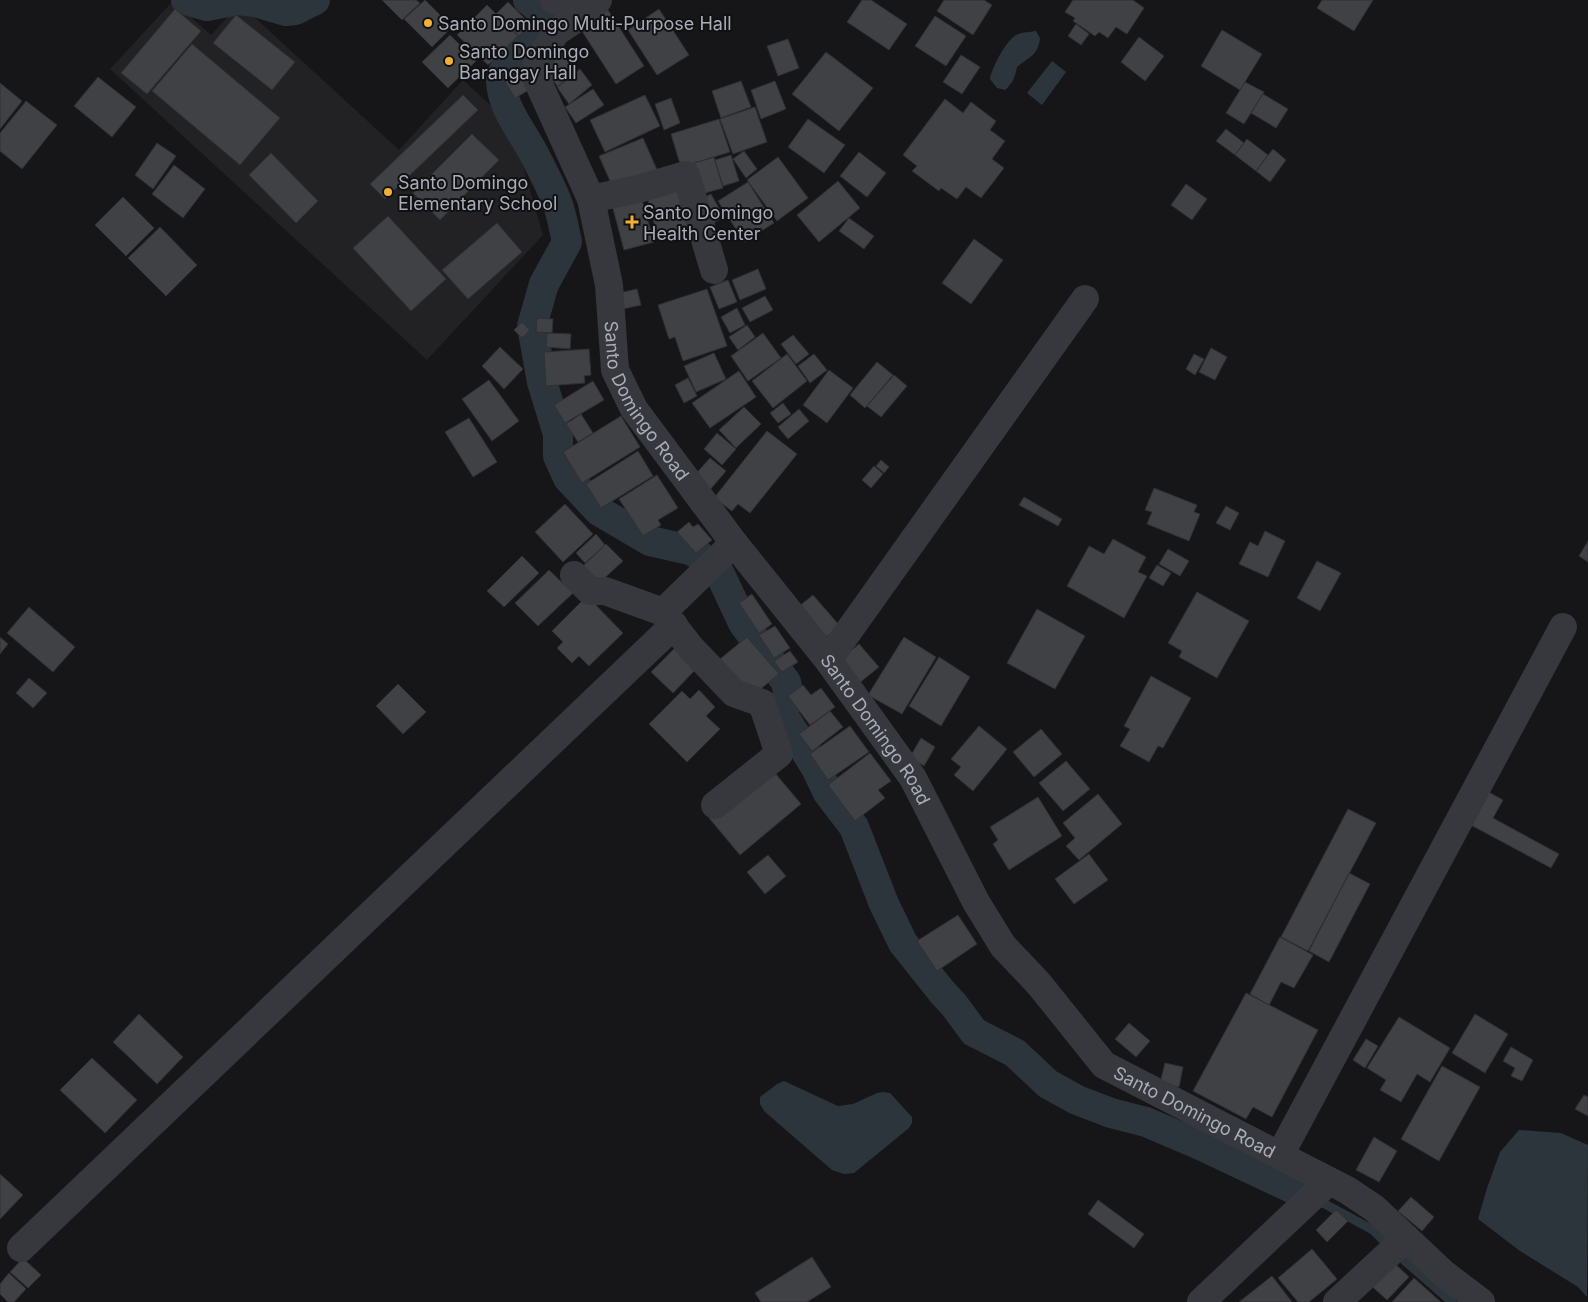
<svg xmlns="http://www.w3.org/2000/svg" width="1588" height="1302" viewBox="0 0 1588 1302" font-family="Inter,sans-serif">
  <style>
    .built { fill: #222225 }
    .water { fill: #2c353c }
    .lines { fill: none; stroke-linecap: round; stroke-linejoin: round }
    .stream { stroke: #2c353c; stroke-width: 9 }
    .canal { stroke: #2c353c; stroke-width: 30 }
    .building { fill: #404145; stroke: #303034 }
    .minor { stroke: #37383d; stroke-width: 28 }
    .poi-dot { fill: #f2b134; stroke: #111113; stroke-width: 2 }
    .labels { text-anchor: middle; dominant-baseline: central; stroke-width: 4; stroke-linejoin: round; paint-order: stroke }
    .poi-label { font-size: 18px; fill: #a8adb8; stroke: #111113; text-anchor: start }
    .street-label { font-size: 18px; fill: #a8adb8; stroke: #111113 }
  </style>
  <rect width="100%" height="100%" fill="#161618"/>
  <path class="built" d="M173,1L211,35L240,4L399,150L463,80L511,124L543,235L427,360L110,69Z"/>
  <path class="water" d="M1036,31L1040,38C1038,56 1029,57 1017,67C1015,77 1013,83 1005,90L997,88L990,79C992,67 1006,41 1016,35C1022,32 1030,32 1036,31Z
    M1052,61L1066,72L1042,105L1027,93Z
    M784,1081L838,1106L853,1104L877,1093L883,1092L890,1093L912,1117V1123L909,1128L854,1173L844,1174L832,1170L764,1111L760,1104V1097L777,1084Z
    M1519,1130L1561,1133L1588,1145L1587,1297L1578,1287L1520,1251L1478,1219L1487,1188L1500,1152Z"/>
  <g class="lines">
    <path class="stream" d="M1323,1203L1373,1230L1388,1245
      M1404,1260L1452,1302"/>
    <path class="canal" d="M186,0L207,6L238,0L255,2L286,11L295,10L315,0
      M528,0C535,4 543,12 543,21C542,50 501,56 501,81C502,109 523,132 535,156C543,172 552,188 558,205C562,216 564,229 567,242L544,284L532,326L542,382L558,434V456L568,478L599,511L650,541L690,550L699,555L720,574L743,623L786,682L788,692L783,715L816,768L828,793L854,827L884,904L903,943L942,992L954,1005L974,1032L1015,1053L1048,1084L1077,1100L1111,1113L1146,1122L1200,1145L1304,1194"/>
  </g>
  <path class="building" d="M382,0H416L420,3L402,20Z
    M425,0L452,27L432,47L404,19Z
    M862,0H871L907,24L889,50L847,22Z
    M944,0H984L992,5L973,35L937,11Z
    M1073,0H1133L1144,8L1127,34L1116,27L1108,38L1099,32L1095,36L1073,21L1075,18L1065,12Z
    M1322,0H1373L1354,31L1317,8Z
    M508,2L530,24L519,36L496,14Z
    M487,5L518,36L488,65L457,35Z
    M175,9L201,31L147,94L121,73Z
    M659,9L689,55L657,75L628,30Z
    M608,10L644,66L616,84L580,28Z
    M236,15L295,62L272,90L213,43Z
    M935,16L966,36L946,66L915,46Z
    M1076,24L1089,34L1081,45L1068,36Z
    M1222,30L1262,54L1240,90L1201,66Z
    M450,35L476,61L448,88L422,62Z
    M1139,37L1164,56L1145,81L1121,62Z
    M788,39L799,68L778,76L767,46Z
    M192,44L280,118L240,165L152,91Z
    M561,51L577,71L558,87L542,66Z
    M826,52L873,88L839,131L792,94Z
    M961,55L980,67L962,94L943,82Z
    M580,69L592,85L569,104L557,87Z
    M519,74L529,90L515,98L505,82Z
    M98,77L136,107L112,137L74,106Z
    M741,81L751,107L721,118L712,91Z
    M775,81L786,109L761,119L751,90Z
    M1245,82L1264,92L1244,124L1226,113Z
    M0,83L22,101L0,129Z
    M593,89L604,105L576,123L565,107Z
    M1263,94L1288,109L1276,128L1251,113Z
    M463,95L478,110L385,199L370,184Z
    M645,95L660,126L605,152L590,120Z
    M671,98L680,123L664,130L655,104Z
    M945,99L963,113L971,102L996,121L990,130L1005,141L992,159L1004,168L981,198L966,187L957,199L941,188L939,191L912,171L917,166L903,155Z
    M26,101L57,125L22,169L0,151V133Z
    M755,107L767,142L733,154L720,119Z
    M719,119L730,152L681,167L671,134Z
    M808,119L845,145L824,173L788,147Z
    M1226,129L1244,143L1235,155L1216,141Z
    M472,134L499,160L440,220L413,193Z
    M643,138L658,172L614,190L599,156Z
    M1247,139L1268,155L1256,171L1235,155Z
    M157,143L176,156L153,189L135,175Z
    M1273,149L1286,160L1270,182L1256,171Z
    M744,151L757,169L746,178L733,159Z
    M859,152L886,173L867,197L840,176Z
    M271,153L318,201L296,223L249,175Z
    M731,155L739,181L723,186L715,160Z
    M714,157L723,188L694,196L685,166Z
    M778,157L808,198L777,221L747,180Z
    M174,165L205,189L183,218L152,194Z
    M838,181L860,208L819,242L797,215Z
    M748,182L774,223L744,242L718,201Z
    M1186,184L1207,199L1192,220L1171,205Z
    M687,185L700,230L659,241L647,197Z
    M640,193L654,242L624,250L611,201Z
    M711,194L724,217L708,226L696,202Z
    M123,197L154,228L126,256L95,225Z
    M388,216L446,279L411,311L353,248Z
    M849,218L874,236L864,249L839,231Z
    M497,223L522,252L468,299L442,270Z
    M160,227L197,265L166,296L128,258Z
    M974,239L1003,260L971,304L942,283Z
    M758,269L766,289L740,300L732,280Z
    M728,280L737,302L719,309L710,287Z
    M637,289L641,305L623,309L619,293Z
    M707,289L727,346L683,361L675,337L669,339L658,305Z
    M765,296L773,310L750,322L742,308Z
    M737,308L745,325L730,333L721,317Z
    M537,318L553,319L552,333L536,332Z
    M522,322L530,330L522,338L514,330Z
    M747,325L755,337L738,350L729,337Z
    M547,333L571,334L570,349L546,347Z
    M763,333L781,358L748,381L731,356Z
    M793,335L809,354L796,364L781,344Z
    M500,347L523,369L504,389L482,366Z
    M1211,348L1227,357L1215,380L1199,372Z
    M589,349L591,375L584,376L585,383L546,386L544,352Z
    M714,353L726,379L696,392L684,366Z
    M787,354L807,381L773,408L752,381Z
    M814,354L827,370L810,383L798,366Z
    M1194,354L1204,359L1195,375L1186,369Z
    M877,362L893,375L865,408L850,395Z
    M829,370L853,388L827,423L803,405Z
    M739,371L756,397L710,428L692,403Z
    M894,375L907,386L881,417L867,406Z
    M688,378L697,396L684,403L675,385Z
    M489,380L519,421L492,441L462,399Z
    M593,381L604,400L565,423L554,405Z
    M783,403L791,414L778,423L770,413Z
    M744,407L761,424L736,448L719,430Z
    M799,409L809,421L788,439L778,427Z
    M581,414L593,433L578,442L566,424Z
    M621,416L640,447L582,483L563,452Z
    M469,418L497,462L473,477L445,432Z
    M767,431L797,454L750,513L738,504L732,511L714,498Z
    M717,433L736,449L722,465L704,449Z
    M638,451L653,476L601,508L586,484Z
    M710,458L726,471L709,491L693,477Z
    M881,460L889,467L884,473L876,466Z
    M874,466L883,474L871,488L862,480Z
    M657,475L678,508L658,520L661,525L643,536L619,499Z
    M1154,488L1197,505L1194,512L1200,514L1189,541L1147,524L1152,512L1145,510Z
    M1024,497L1062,519L1058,526L1019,505Z
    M565,504L593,534L563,562L535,532Z
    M1226,506L1239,513L1230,530L1216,523Z
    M689,522L693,527L698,524L712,540L696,553L677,532Z
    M1265,531L1285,541L1268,577L1239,564L1250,542L1258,546Z
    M596,534L605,545L585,563L576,553Z
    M1113,539L1146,557L1138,572L1147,576L1124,618L1067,586L1089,546L1104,554Z
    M1588,541V562L1579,556Z
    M606,544L623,561L599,583L583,566Z
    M1168,549L1189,561L1180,576L1159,564Z
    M522,556L539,573L504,607L487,591Z
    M1317,561L1341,573L1320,611L1297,598Z
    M1157,565L1171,573L1163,586L1149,578Z
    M549,570L573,593L538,626L515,603Z
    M1197,592L1249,621L1217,678L1179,657L1182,651L1168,643Z
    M752,594L772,624L759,633L739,603Z
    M813,595L840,626L825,638L798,607Z
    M587,596L623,633L589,666L579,656L572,663L557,648L563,642L552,631Z
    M29,607L75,647L53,672L7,633Z
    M1037,609L1085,636L1055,689L1007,663Z
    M775,626L790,648L774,658L759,635Z
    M0,637L8,644L0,654Z
    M747,637L779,674L752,696L720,659Z
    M904,637L936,657L902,714L868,695Z
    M859,644L879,667L858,684L839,661Z
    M676,647L697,668L673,693L651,672Z
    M790,651L798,662L782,672L774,661Z
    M939,657L970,677L941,726L909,706Z
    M1151,676L1191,698L1163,748L1158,746L1149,762L1120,746L1130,729L1124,726Z
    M29,678L47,693L33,708L16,693Z
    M398,684L426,712L403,734L376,706Z
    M803,685L811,695L821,688L835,707L810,725L788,696Z
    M699,690L715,707L706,716L720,729L687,762L649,724L682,691L690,699Z
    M830,711L843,727L812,751L799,734Z
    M850,726L869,752L828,780L810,754Z
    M979,726L1007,749L973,791L954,775L961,767L951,759Z
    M1041,729L1062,754L1034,777L1013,752Z
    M921,738L935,747L924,766L910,757Z
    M870,753L891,781L878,790L885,798L855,821L828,785Z
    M1066,761L1090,789L1063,811L1039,783Z
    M770,767L801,804L740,855L709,818Z
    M1485,790L1503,800L1493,818L1559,854L1551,868L1467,823Z
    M1098,794L1122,824L1079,860L1066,846L1075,838L1063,823Z
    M1038,797L1062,836L1009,870L993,844L998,840L990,827Z
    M1348,809L1376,823L1308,951L1281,937Z
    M1089,854L1108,880L1074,904L1055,879Z
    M768,855L786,876L765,894L747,872Z
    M1349,873L1370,884L1329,962L1309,951Z
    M958,915L977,944L937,971L917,941Z
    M1280,937L1313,955L1294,988L1281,982L1269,1005L1250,994Z
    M1246,993L1318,1030L1272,1117L1253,1107L1246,1119L1193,1091Z
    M139,1014L183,1057L157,1084L113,1042Z
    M1475,1014L1508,1034L1485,1073L1452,1053Z
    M1399,1017L1450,1048L1430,1082L1417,1074L1401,1102L1380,1090L1386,1080L1367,1068Z
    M1129,1023L1150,1041L1136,1057L1115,1039Z
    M1366,1039L1378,1046L1365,1068L1353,1060Z
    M1511,1047L1533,1060L1522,1081L1511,1076L1515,1068L1503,1061Z
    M92,1058L137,1100L105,1133L60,1090Z
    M1165,1063L1183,1067L1179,1087L1160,1083Z
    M1442,1066L1480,1087L1439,1161L1401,1139Z
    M1584,1095L1588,1097V1116L1575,1109Z
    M1374,1137L1397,1151L1379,1182L1356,1170Z
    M0,1174L23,1195L0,1219Z
    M1411,1197L1434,1217L1422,1231L1398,1211Z
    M1098,1200L1144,1234L1134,1248L1088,1214Z
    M1336,1210L1348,1221L1327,1242L1316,1230Z
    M1312,1249L1337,1279L1309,1302H1298L1278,1278Z
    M812,1257L831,1287L807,1302H761L755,1293Z
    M23,1258L41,1275L28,1288L10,1272Z
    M1389,1258L1409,1277L1387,1300L1366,1281Z
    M9,1273L26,1289L14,1302H8L0,1294V1284Z
    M1272,1276L1292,1302H1239Z
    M1414,1278L1441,1302H1392Z"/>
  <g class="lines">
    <g class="minor">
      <path d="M554,0L586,12"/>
      <path id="s1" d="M598,0L586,12L556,32L537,63L538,82L591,199L609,285L615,370L634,409L734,543L828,660L913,778L976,902L1003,946L1039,984L1104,1065L1347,1190L1374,1208L1443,1273L1481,1302"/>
      <path d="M591,199L638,189L686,175L714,270"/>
      <path d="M574,575L590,591H605L663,612"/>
      <path d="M828,660L1085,299"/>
      <path d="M715,805L779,754L762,703L734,693L691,648L663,612L734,543"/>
      <path d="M1280,1155L1563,627"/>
      <path d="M21,1248L674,625"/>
      <path d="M1201,1302L1329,1181"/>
      <path d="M1337,1302L1406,1238"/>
    </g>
  </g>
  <g class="poi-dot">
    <circle cx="428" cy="23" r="5"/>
    <circle cx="449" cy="61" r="5"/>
    <circle cx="388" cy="192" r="5"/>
    <path d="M629.5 214.5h5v5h5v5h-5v5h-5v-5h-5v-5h5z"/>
  </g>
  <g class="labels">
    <g class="poi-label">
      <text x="438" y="23">Santo Domingo Multi-Purpose Hall</text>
      <text x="459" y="51">Santo Domingo<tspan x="459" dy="21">Barangay Hall</tspan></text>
      <text x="398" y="182">Santo Domingo<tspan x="398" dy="21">Elementary School</tspan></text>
      <text x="643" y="212">Santo Domingo<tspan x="643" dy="21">Health Center</tspan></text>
    </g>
    <g class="street-label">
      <text stroke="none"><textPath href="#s1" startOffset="450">Santo Domingo Road</textPath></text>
      <text stroke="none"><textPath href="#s1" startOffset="855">Santo Domingo Road</textPath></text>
      <text stroke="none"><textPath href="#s1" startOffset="1365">Santo Domingo Road</textPath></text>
    </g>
  </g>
</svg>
